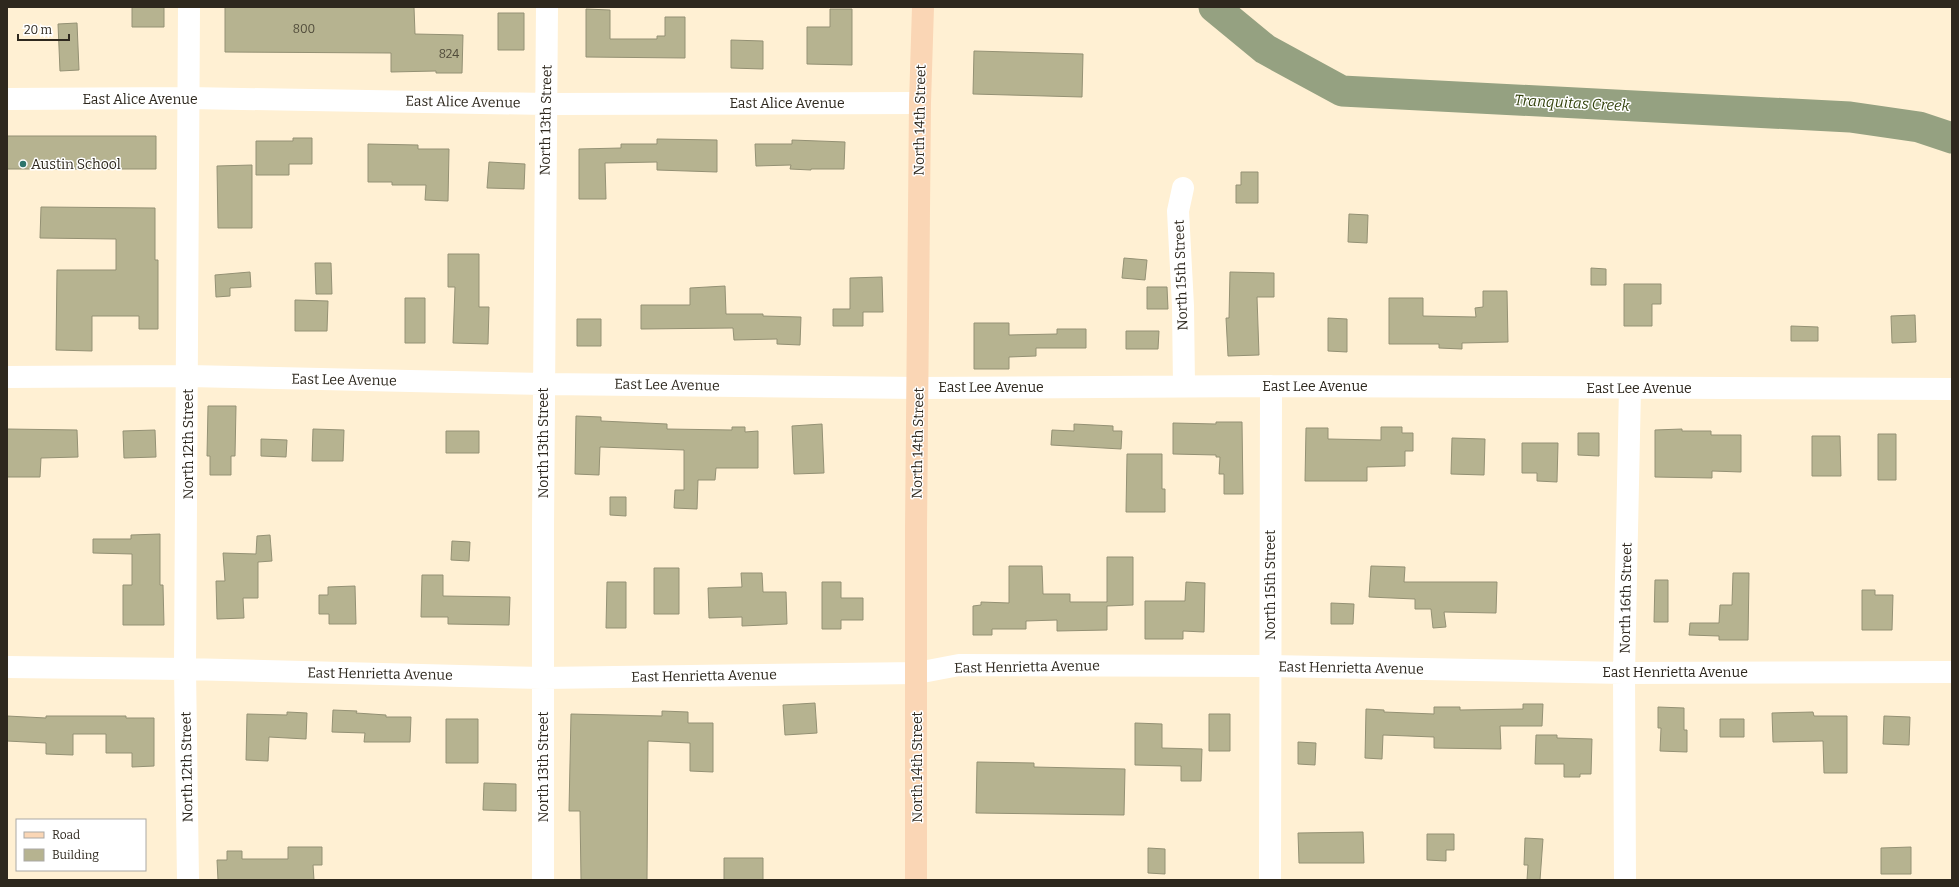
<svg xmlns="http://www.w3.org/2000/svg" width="1959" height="887" viewBox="0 0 1959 887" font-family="Bitter,serif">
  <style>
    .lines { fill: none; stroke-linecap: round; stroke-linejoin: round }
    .river { stroke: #95a181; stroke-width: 31 }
    .building { fill: #b6b390; stroke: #949174 }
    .minor { stroke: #fff; stroke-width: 22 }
    .major { stroke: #fad6b5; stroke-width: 22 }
    .poi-dot { fill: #2d756c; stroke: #fff; stroke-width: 1.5 }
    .labels { text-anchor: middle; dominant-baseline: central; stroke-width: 3; stroke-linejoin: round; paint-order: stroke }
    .number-label { font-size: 12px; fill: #504b3a }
    .street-label { font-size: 14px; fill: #2e281e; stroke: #fff }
    .poi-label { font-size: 14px; fill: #2e281e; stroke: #fff; text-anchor: start }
    .water-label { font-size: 15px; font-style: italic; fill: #34430d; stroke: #fff }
  </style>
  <rect width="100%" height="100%" fill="#fff0d3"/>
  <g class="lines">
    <path class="river" d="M1214,7L1265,49L1342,91L1850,117L1919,127L1952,138"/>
  </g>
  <path class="building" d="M132,7H164V27H132Z
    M225,7H414L415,34L463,35L462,73H436V71L391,72V53L225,52Z
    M586,9L610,10V39H657V36H665V17H685V58L586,57Z
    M830,9H852V65L807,64V27H830Z
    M498,13H524V50H498Z
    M77,23L79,70L60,71L58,24Z
    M731,40L763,41V69L731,68Z
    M974,51L1083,54L1082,97L973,94Z
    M7,136H156V169H7Z
    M293,138H312V164H289V175H256V141H293Z
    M657,139L717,140V172L657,170V162L605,163L606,199H579V149L621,148V144H657Z
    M792,140L845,142L844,169H811V170L790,169L791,165L756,166L755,144H792Z
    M368,144L418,145V149H449L448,201L425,200L426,185H392V182H368Z
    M489,162L525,164L524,189L487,188Z
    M252,165V228H218L217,166Z
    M1241,172H1258V203H1236V185H1241Z
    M41,207L155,208V260H158V329H139V316H92V351L56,350L57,270H116V239L40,238Z
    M1349,214L1368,215L1367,243L1348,242Z
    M448,254H479V307H489L488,344L453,343L455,287H448Z
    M1124,258L1147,260L1145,280L1122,278Z
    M315,263H331L332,294H316Z
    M1591,268L1606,269V285H1591Z
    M250,272L251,287L230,288V296L216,297L215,275Z
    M1230,272L1274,273V297H1257L1259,355L1228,356L1226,318H1229Z
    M882,277L883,312H863V326H833V309H850V278Z
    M1624,284H1661V304H1652V326H1624Z
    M725,286L726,314H763V316L801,317L800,345L777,344V339L734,340L733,328L641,329V305H690V288Z
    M1147,287H1167L1168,309H1147Z
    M1483,291H1507L1508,342L1462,343V349L1439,348V344H1389V298H1423V316L1476,317L1475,308L1483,307Z
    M405,298H425V343H405Z
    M295,300L328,301L327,331H295Z
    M1915,315L1916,342L1892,343L1891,316Z
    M1328,318L1347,319V352L1328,351Z
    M577,319H601V346H577Z
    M974,323H1009V335L1057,334V329H1086V348H1036V356L1009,357V369H974Z
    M1791,326L1818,327V341H1791Z
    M1126,331H1159L1158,349H1126Z
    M208,406H236L235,456H231V475H210V456H207Z
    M576,416L601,417V421L667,424V429L732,430V427H745V432L758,431V468H716L715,480H698L697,509L674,508L675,490H684V450L600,447L599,475L575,474Z
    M1216,422H1242L1243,494H1224V474H1219L1220,457H1216V455L1173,454V423L1216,424Z
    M822,424L824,473L794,474L792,426Z
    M1074,424L1113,426V431H1122L1121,449L1051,445L1052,430L1074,431Z
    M1381,427H1402V433H1413V451H1405V466L1367,467V481H1305L1306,428H1328V439L1381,440Z
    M7,429L77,430L78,457L41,458L40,477H7Z
    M313,429L344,430L343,461H312Z
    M1682,429V431H1711V435H1741V472L1712,471V478L1655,477V430Z
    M155,430L156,457L124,458L123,431Z
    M446,431H479V453H446Z
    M1578,433H1599V456L1578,455Z
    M1878,434H1896V480H1878Z
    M1812,436H1840L1841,476H1812Z
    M1452,438L1485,439L1484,475L1451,474Z
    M261,439L287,440L286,457L261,456Z
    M1522,443H1558L1557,482L1537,481V473H1522Z
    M1127,454H1162V489H1165V512H1126Z
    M610,497H626V516L610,515Z
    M160,534V585H163L164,625H123V585H132V554L93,553V539H131V535Z
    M270,535L272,561L258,562V598H243L244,618L217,619L216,581H225L223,553L256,554L257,536Z
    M452,541L470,542L469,561L451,560Z
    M1107,557H1133V605L1107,606V630L1057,631V620L1026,621V629H992V635H973V606L981,605V602L1009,603V566H1042L1043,594H1070V602H1107Z
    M1371,566L1405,567L1404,582H1497L1496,613L1444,612L1446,627L1433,628L1431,609H1415V599L1369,597Z
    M654,568H679V614H654Z
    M741,573H762L763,592H786L787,624L742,626V617L709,618L708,588L742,587Z
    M1733,573H1749L1748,640H1719V636L1689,635L1690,623H1719L1720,605H1732Z
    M422,575H443V596L510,597L509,625L448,624V617H421Z
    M1655,580H1668V622H1654Z
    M607,582H626V628H606Z
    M822,582H841V598H863V620H841V629H822Z
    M1186,582L1205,583L1204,632L1183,631V639H1145V601H1185Z
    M355,586L356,624H329V614H319V595H328V587Z
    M1862,590H1875V595H1893L1892,630H1862Z
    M1331,603L1354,604L1353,624H1331Z
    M815,703L817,733L785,735L783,705Z
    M1523,704H1543L1542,726H1500L1501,749L1434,748V737L1383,735L1382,759L1365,758L1366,709L1384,710V712L1434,714V707H1460V710L1523,709Z
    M1658,707L1684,708V730H1687V752L1660,751L1661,728H1658Z
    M333,710L357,711L356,713L386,715V717H411L410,742H364L365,733L332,732Z
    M662,711L688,712V723H713V772L690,771V743L648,741L647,880H581L580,811H569L571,714L662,716Z
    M287,712L307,713L306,739L269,737L268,761L246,760L247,714L287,715Z
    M1813,712L1814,716H1847V773H1824L1823,741L1773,742L1772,713Z
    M1209,714H1230V751H1209Z
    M7,716L46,718V716H126V718H154V766L132,767V753H106V734H73V755L46,754V743L7,741Z
    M1884,716L1910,717L1909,745L1883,744Z
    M446,719H478V763H446Z
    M1720,719H1744V737H1720Z
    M1135,723L1162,724V748L1202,749L1201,781H1181V766L1135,765Z
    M1536,735H1557V738L1592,739L1591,774H1580V777H1564V764H1535Z
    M1298,742L1316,743L1315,765L1298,764Z
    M977,762L1034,763V767L1125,769L1124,815L976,813Z
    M484,783L516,784V811L483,810Z
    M1363,832L1364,863H1299L1298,833Z
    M1427,834H1454V850H1446V861L1427,860Z
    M1525,838L1543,839L1540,880H1527L1528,865H1524Z
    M288,847H322V865H313L314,880H218L217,860H227V851H242V859H288Z
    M1911,847V874H1881V848Z
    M1148,848L1165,849V874L1148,873Z
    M724,858H763V880H724Z"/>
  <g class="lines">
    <path class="minor" d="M7,99L188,98L546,104L920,103
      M1183,188L1178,211L1183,306L1184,386
      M7,377L189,376L544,384L919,388L1271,386L1952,389
      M7,667L185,669L542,678L917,673L959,665L1269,666L1624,673L1952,672
      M188,880L185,669L189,7
      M543,880V527L547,7
      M1270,880L1271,386
      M1625,880L1624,673L1630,388"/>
    <path class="major" d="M916,880V529L920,103L923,7"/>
  </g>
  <circle class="poi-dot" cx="23" cy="164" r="4"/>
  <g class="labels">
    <g class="number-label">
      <text x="304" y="29">800</text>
      <text x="449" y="54">824</text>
    </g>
    <g class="street-label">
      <text x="140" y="99">East Alice Avenue</text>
      <text transform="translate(463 102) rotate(1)">East Alice Avenue</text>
      <text x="787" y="103">East Alice Avenue</text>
      <text transform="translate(546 120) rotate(-89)">North 13th Street</text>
      <text transform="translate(920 120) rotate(-89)">North 14th Street</text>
      <text transform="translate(1181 275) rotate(-92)">North 15th Street</text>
      <text transform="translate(344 380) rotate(1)">East Lee Avenue</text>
      <text transform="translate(667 385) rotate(1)">East Lee Avenue</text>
      <text x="1315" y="386">East Lee Avenue</text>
      <text x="991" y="387">East Lee Avenue</text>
      <text x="1639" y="388">East Lee Avenue</text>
      <text transform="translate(543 443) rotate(-90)">North 13th Street</text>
      <text transform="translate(918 443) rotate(-89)">North 14th Street</text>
      <text transform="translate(188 444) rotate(-90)">North 12th Street</text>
      <text transform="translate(1270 585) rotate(-90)">North 15th Street</text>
      <text transform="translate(1626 598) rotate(-89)">North 16th Street</text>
      <text transform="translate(1027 667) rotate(-1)">East Henrietta Avenue</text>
      <text transform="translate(1351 668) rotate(1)">East Henrietta Avenue</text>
      <text x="1675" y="672">East Henrietta Avenue</text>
      <text transform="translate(380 674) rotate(1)">East Henrietta Avenue</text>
      <text transform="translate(704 676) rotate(-1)">East Henrietta Avenue</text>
      <text transform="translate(187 767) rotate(-91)">North 12th Street</text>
      <text transform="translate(543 767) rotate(-90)">North 13th Street</text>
      <text transform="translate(917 767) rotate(-90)">North 14th Street</text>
    </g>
    <g class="poi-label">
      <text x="31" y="164">Austin School</text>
    </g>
    <g class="water-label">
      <text transform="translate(1572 103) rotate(3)">Tranquitas Creek</text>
    </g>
  </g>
  <rect width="1959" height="887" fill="none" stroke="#2e281e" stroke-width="16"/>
  <rect x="16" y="819" width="130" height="52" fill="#ffffff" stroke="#aba9a5"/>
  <rect x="24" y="832" width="20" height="6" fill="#fad6b5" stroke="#aba9a5"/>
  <text x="52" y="839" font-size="12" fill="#2e281e">Road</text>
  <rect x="24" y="849" width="20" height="12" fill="#b6b390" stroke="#aba9a5"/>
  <text x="52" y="859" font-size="12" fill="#2e281e">Building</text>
  <path d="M18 34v6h51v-6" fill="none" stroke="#2e281e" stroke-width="2"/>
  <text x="24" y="34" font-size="12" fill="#2e281e" stroke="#ffffff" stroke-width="3" paint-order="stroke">20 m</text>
</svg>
